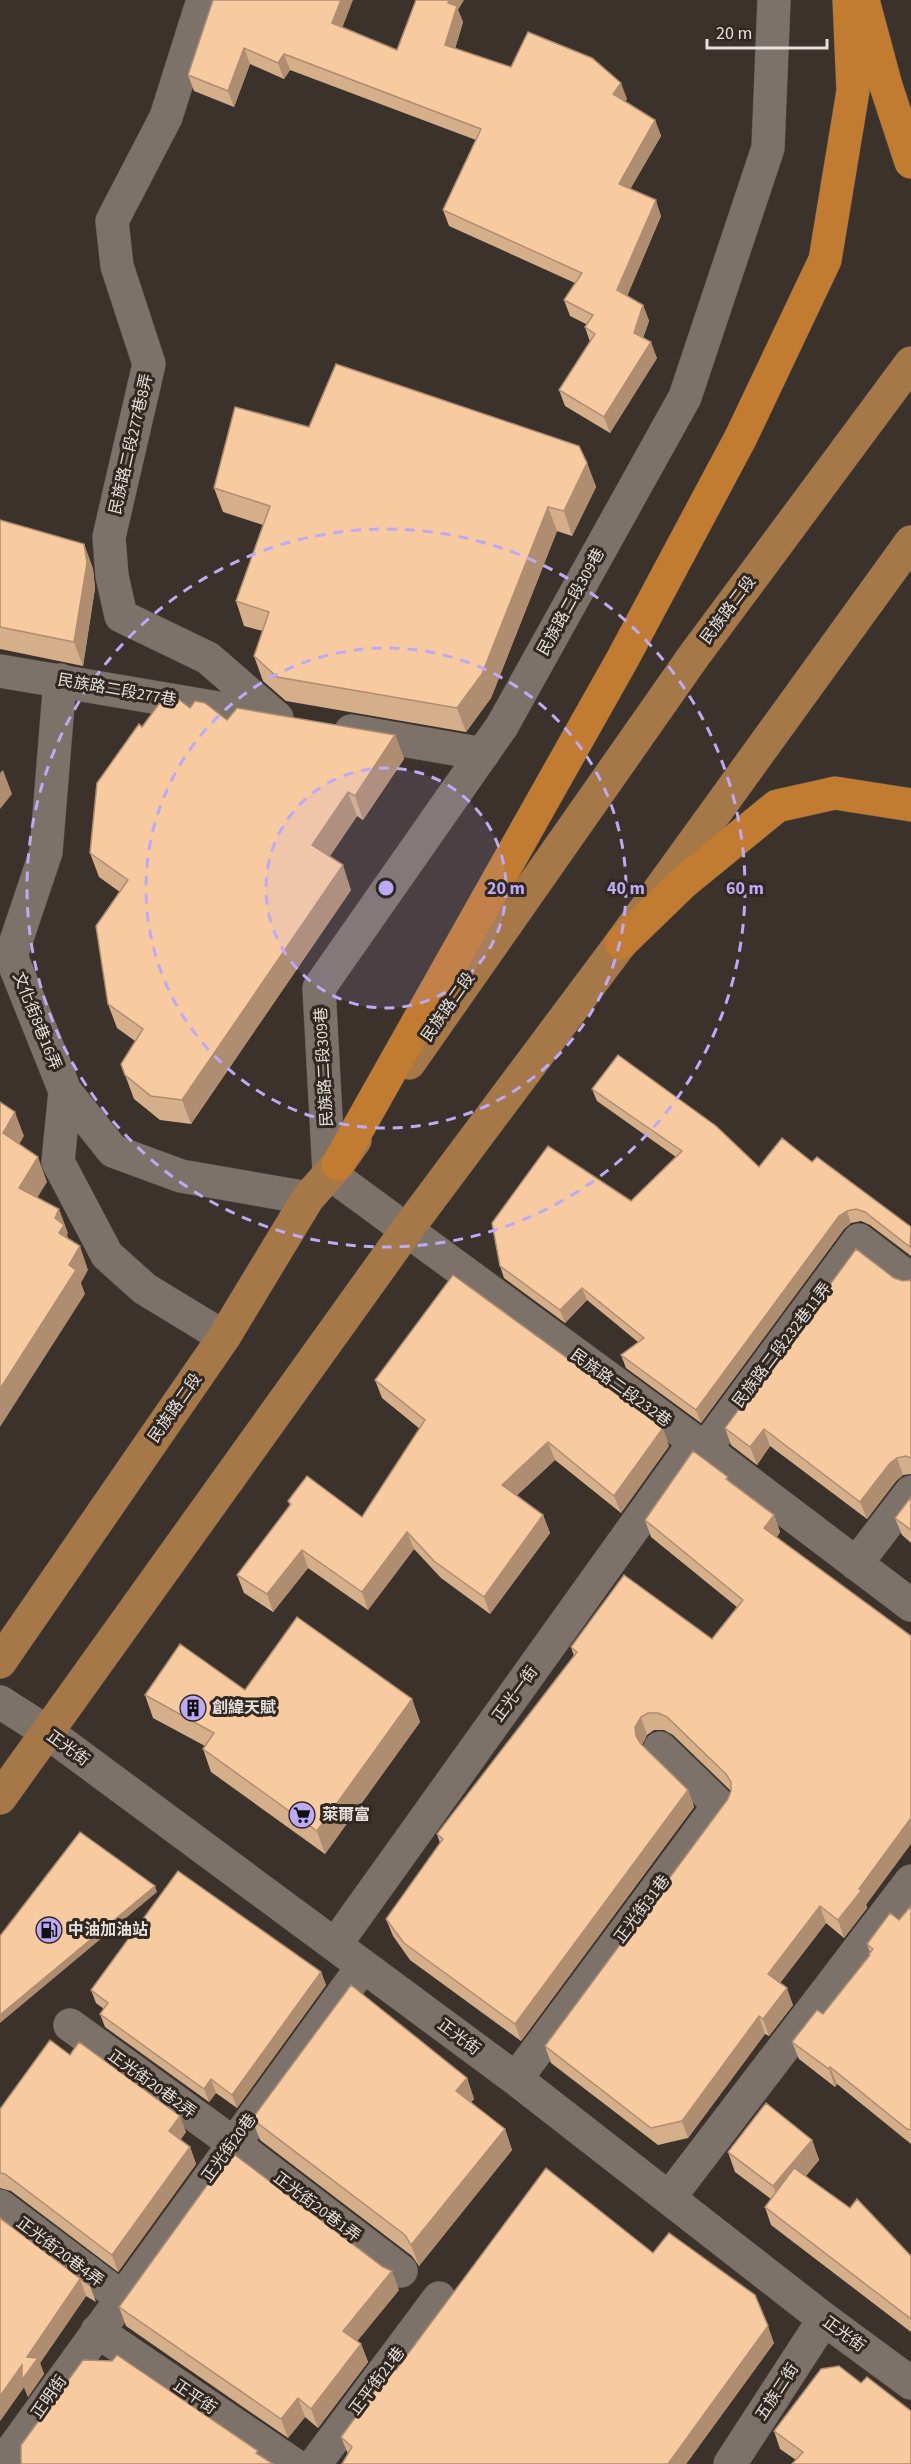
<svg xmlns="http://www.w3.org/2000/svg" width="911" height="2464" viewBox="0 0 911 2464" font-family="'Source Sans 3','Noto Sans TC',sans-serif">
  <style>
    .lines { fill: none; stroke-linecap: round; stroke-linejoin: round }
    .minor-casing { stroke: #59514b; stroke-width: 34 }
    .major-casing { stroke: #59514b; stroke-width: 34 }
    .highway-casing { stroke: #59514b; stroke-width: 34 }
    .minor { stroke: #7c726a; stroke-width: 33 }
    .major { stroke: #a67848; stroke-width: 33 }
    .highway { stroke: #c27c32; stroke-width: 33 }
    .wall { fill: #d5ae8a }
    .shaded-wall { fill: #ae8d70 }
    .building { fill: #f8caa0; stroke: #ae8d70; stroke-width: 1.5 }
    .ring { fill: none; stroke: #bcaaf6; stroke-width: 3; stroke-dasharray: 10 8 }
    .labels { text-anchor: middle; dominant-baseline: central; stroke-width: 6; stroke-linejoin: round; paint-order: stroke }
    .street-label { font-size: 16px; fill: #e6e0dc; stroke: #312921 }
    .poi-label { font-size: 16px; font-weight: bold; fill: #e6e0dc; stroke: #312921; text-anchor: start }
    .centre { fill: #bcaaf6; stroke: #312921; stroke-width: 3 }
    .ring-label { font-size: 18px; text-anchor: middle; font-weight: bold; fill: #bcaaf6; stroke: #312921; stroke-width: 6; stroke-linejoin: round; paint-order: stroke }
  </style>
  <rect width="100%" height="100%" fill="#3b322b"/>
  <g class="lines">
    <defs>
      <path id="minor" d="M206,0L202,3L166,117L112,221L117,266L149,364L109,537L112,576L121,616L208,658L277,718
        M774,0L768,148L685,397L502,726L319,988L329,1173L705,1449L911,1605
        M0,671L276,718
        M60,680L46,852L11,956L65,1091L113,1151L181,1176L308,1198
        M351,731L483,754
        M65,1091L58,1162L107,1255L145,1289L224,1337
        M705,1449L859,1240L911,1280
        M856,1564L911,1492
        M0,1702L47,1732L516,2079L824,2319L911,2383
        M335,1945L695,1442
        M70,2025L233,2143L401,2271
        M516,2079L719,1805L660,1748
        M669,2198L911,1881
        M0,2206L121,2297
        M97,2331L293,2464
        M2,2464L363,1966
        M315,2464L439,2298
        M730,2464L824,2319"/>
      <path id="major" d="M409,1063L693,657L911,363
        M0,1662L224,1337L308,1198L338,1164L355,1140
        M0,1798L406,1231L621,943L911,542"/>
      <path id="highway" d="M863,0L886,86L911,162
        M621,943L684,882L777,806L835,793L911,805
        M338,1164L622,660L741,437L825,260L853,91L849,0"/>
    </defs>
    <use href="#minor" class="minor-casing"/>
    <use href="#major" class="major-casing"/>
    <use href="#highway" class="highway-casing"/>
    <use href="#minor" class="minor"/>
    <use href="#major" class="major"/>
    <use href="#highway" class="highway"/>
  </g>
  <path class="wall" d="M213,0L342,28L397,50L458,10L463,22L455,49L511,67L627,99L625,101L655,120L661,136L630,189L661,216L627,296L643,305L649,321L643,338L657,358L610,433L565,406L559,390L590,342L585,327L586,324L570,316L564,300L575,283L449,226L443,210L476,140L290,70L284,79L250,64L234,107L194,91L188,75Z
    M309,427L587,463L596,487L572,536L557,531L491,698L466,732L286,701L263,681L254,656L263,631L244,626L236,601L263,525L223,512L214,488Z
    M0,520L84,544L93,569L95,588L83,666L0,649Z
    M190,708L227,720L395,735L404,759L363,820L357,816L330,856L351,890L191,1124L160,1120L134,1099L121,1064L135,1041L117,1028L108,1004L120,892L99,877L90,853L142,727Z
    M592,1089L759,1167L812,1162L911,1227V1256L870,1225L861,1221L851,1223L844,1229L701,1423L626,1368L621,1355L638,1342L587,1300L565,1323L504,1278L500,1266L631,1201L676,1157L597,1101Z
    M894,1278L903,1281L911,1280V1474L903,1475L896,1481L867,1519L770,1446L757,1465L731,1445L725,1428Z
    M375,1380L669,1446L621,1513L555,1460L517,1495L543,1515L550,1533L490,1614L441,1578L414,1549L368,1610L308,1568L273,1612L244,1593L237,1575L290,1506L288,1501L362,1517L420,1429L382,1398Z
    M730,1482L774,1515L780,1532L777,1537L867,1908L844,1938L826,1923L780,1983L793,2005L769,2036L765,2034L688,2138L658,2145L551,2063L545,2046L728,1799L731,1791L673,1735L664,1730H654L647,1735L642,1745L688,1790L694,1807L521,2041L410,1960L393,1936L386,1919L440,1843L437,1834L574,1656L571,1647L712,1639L737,1607L651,1537L645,1520Z
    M911,1497V1543L902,1535L895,1518Z
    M245,1690L412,1699L420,1722L325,1854L211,1772L203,1749L205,1746L153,1718L145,1695Z
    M911,1906V2144L837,2084L835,2087L799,2059L792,2042L823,2014L870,1956L869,1954L870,1952L867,1944L899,1920Z
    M321,1972L326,1985L237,2108L216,2093L209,2102L105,2027L100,2014L104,2009L96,2003L91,1990Z
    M70,2055L186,2132L180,2140L190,2147L196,2164L118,2272L11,2191L0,2188V2109Z
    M467,2078L474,2099L471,2102L505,2129L512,2150L419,2266L412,2256L260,2140L252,2119Z
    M812,2140L819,2160L806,2176L911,2256V2332L771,2225L765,2207L771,2199L735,2172L728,2152Z
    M0,2218L90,2286L96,2302L86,2296L40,2363L44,2374L28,2397L24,2387L0,2421Z
    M653,2253L774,2343L686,2464H342L348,2454L341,2437L396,2370Z
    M399,2290L357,2341L361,2344L368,2362L318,2428L305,2417L288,2438L126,2326L119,2307Z
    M861,2383L796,2460L780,2449L774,2431Z"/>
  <path class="shaded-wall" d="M341,0H353L338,39L332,23Z
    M449,0H464L458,10L463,22L451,61L445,45L448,3Z
    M244,48L250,64L234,107L228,91Z
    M284,54L290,70L284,79L278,63Z
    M621,83L627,99L619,110L613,94Z
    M655,120L661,136L624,200L619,184Z
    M656,200L661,216L623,306L617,290Z
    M643,305L649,321L639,349L634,333Z
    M651,342L657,358L610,433L604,417Z
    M587,463L596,487L572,536L564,511Z
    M548,507L557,531L491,698L466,732L457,708Z
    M84,544L93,569L95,588L83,666L74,642Z
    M395,735L404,759L363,820L355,796Z
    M3,770L12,794L0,809V773Z
    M348,792L357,816L321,869L312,845Z
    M343,865L351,890L191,1124L182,1100Z
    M15,1112L24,1136L12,1157L3,1133Z
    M38,1157L47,1182L28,1213L19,1188Z
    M59,1209L68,1233L67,1235L73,1249L59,1233L55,1218Z
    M847,1211L851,1223L844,1229L701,1423L696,1410L839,1216Z
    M80,1246L88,1270L81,1283L85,1294L0,1427V1389Z
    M582,1288L587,1300L565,1323L560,1310Z
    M663,1428L669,1446L621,1513L614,1496Z
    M764,1429L770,1446L757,1465L750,1447Z
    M548,1442L555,1460L509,1503L502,1485Z
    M897,1458L903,1475L896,1481L867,1519L860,1502L890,1463Z
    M543,1515L550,1533L490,1614L484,1597Z
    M774,1515L780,1532L771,1545L764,1528Z
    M407,1532L414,1549L368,1610L362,1592Z
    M302,1550L308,1568L273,1612L267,1594Z
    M412,1699L420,1722L325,1854L317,1831Z
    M641,1717L647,1735L642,1744V1754L636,1736L635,1727Z
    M688,1790L694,1807L521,2041L515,2024Z
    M911,1818V1844L866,1905L867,1908L844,1938L838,1920L859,1889Z
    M155,1886L157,1892L0,2023V2015Z
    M820,1906L826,1923L774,1991L768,1974Z
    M321,1972L326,1985L237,2108L232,2095Z
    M787,1988L793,2005L769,2036L763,2019Z
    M759,2016L765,2034L688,2138L682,2121Z
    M830,2067L837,2084L835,2087L829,2069Z
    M467,2078L474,2099L464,2111L456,2091Z
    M211,2079L216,2093L209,2102L204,2089Z
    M180,2116L186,2132L175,2147L169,2131Z
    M505,2129L512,2150L419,2266L411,2245Z
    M812,2140L819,2160L780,2206L773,2186Z
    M190,2147L196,2164L118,2272L112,2255Z
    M392,2271L399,2290L350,2350L343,2331Z
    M80,2279L86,2296L40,2363L44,2374L28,2397L24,2387L0,2421V2396Z
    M768,2326L774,2343L686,2464H668Z
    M361,2344L368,2362L318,2428L311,2409Z
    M298,2398L305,2417L288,2438L281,2419Z"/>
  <path class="building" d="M213,0H341L332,23L397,50L416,0H449L448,3L457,6L445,45L511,67L528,32L592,58L621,83L613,94L655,120L619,184L656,200L617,290L643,305L634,333L651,342L604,417L559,390L595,334L585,327L593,315L564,300L582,273L443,210L481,129L284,54L278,63L244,48L228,91L188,75Z
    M336,364L579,446L587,463L564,511L548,507L482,674L457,708L277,677L254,656L269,612L236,601L270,506L214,488L235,407L309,427Z
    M0,520L84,544L87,563L74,642L0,627Z
    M165,696L177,698L190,708L195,701L205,703L227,720L237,708L395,735L355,796L348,792L312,845L343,865L182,1100L151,1096L125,1075L121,1064L143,1029L108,1004L96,926L128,880L90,853L97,783L139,724L142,727Z
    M618,1055L716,1126L759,1167L782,1138L812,1162L817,1157L911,1227L910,1247L865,1212L856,1209L847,1211L839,1216L696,1410L621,1355L644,1338L582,1288L560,1310L500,1266L492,1223L548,1146L631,1201L682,1151L592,1089Z
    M0,1102L15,1112L3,1133L38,1157L19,1188L59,1209L55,1218L64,1225L59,1233L80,1246L69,1265L76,1270L0,1389Z
    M856,1249L894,1278L903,1281L911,1280V1458L906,1456L897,1458L890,1463L860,1502L764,1429L750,1447L725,1428Z
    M453,1275L663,1428L614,1496L548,1442L502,1485L543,1515L484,1597L434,1561L407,1532L362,1592L302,1550L267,1594L237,1575L291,1504L288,1501L307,1476L362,1517L425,1420L375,1380Z
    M693,1451L728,1477L726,1479L774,1515L764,1528L911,1636V1818L859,1889L861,1891L838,1920L820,1906L768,1974L787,1988L763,2019L759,2016L682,2121L651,2128L545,2046L728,1799L731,1791V1782L726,1774L667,1717L658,1713H648L641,1717L635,1727L636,1736L641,1744L688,1790L515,2024L404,1943L386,1919L443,1839L437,1834L577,1652L571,1647L624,1575L712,1639L743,1600L645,1520Z
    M911,1497V1530L895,1518Z
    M297,1617L412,1699L317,1831L203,1749L214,1733L145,1695L180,1644L245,1690Z
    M80,1832L155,1886L0,2015V1936Z
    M178,1871L321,1972L232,2095L211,2079L204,2089L100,2014L108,2003L91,1990Z
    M911,1906V2130L907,2129L830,2067L829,2069L792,2042L817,2010L823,2014L870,1955L869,1954L873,1949L867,1944L890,1913L899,1920Z
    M351,1985L467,2078L456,2091L505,2129L411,2245L405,2235L252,2119Z
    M50,2040L70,2055L79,2042L180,2116L169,2131L190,2147L112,2255L5,2174L0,2173V2109Z
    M766,2103L812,2140L773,2186L728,2152Z
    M231,2152L383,2267L392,2271L343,2331L361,2344L311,2409L298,2398L281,2419L119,2307Z
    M546,2168L653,2253L669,2233L755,2295L768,2326L668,2464H342L352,2447L341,2437L392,2367L396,2370Z
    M794,2168L850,2208L857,2199L911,2256V2319L765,2207Z
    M0,2218L90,2286L80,2279L27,2357L38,2358L22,2380V2365L0,2396Z
    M117,2355L258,2451L256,2453L273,2464H21V2445L83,2360L112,2361Z
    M839,2366L861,2383L867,2377L911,2411V2464H792L803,2452L774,2431L821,2369Z"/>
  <circle cx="386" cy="888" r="120" fill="#bcaaf6" fill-opacity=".12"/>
  <g class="ring">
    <circle cx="386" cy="888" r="120"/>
    <circle cx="386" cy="888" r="240"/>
    <circle cx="386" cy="888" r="359"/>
  </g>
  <defs>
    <symbol id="building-disc" viewBox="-11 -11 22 22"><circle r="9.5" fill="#bcaaf6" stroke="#312921"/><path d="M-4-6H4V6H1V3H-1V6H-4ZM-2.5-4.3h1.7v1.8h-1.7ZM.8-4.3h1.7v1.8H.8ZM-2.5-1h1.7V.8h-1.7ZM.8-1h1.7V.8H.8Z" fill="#111"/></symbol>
    <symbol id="supermarket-disc" viewBox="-11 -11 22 22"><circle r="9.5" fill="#bcaaf6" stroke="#312921"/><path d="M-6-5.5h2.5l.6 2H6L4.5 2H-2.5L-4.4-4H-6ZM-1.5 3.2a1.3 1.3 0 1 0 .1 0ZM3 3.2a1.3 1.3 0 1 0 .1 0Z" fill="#111"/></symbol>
    <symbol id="fuel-disc" viewBox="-11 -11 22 22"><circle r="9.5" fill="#bcaaf6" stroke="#312921"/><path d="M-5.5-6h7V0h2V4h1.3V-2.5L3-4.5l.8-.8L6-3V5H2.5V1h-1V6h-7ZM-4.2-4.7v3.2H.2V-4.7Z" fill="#111"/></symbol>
  </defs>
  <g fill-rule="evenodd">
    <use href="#building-disc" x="178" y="1693" width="30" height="30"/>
    <use href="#supermarket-disc" x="287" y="1800" width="30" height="30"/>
    <use href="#fuel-disc" x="34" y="1915" width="30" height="30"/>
  </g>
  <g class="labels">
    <g class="street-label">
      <text transform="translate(131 444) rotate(-77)">民族路二段277巷8弄</text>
      <text transform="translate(571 602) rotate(-61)">民族路二段309巷</text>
      <text transform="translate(728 610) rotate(-53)">民族路二段</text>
      <text transform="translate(117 690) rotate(10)">民族路二段277巷</text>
      <text transform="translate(448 1007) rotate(-55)">民族路二段</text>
      <text transform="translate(37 1021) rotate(68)">文化街8巷16弄</text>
      <text transform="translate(324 1067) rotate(-93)">民族路二段309巷</text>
      <text transform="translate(782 1345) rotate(-53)">民族路二段232巷11弄</text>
      <text transform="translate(621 1388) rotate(36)">民族路二段232巷</text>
      <text transform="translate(175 1408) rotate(-55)">民族路二段</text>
      <text transform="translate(515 1694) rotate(-54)">正光一街</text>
      <text transform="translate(68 1748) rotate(36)">正光街</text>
      <text transform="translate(642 1909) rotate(-53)">正光街31巷</text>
      <text transform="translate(459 2037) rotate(37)">正光街</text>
      <text transform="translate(152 2084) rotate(36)">正光街20巷2弄</text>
      <text transform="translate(229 2148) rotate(-54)">正光街20巷</text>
      <text transform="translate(317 2207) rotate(37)">正光街20巷1弄</text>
      <text transform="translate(60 2252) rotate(37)">正光街20巷4弄</text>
      <text transform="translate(844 2334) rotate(36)">正光街</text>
      <text transform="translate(377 2381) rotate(-53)">正平街21巷</text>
      <text transform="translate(777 2392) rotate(-57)">五族二街</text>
      <text transform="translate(49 2397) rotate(-55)">正明街</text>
      <text transform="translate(195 2397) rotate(34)">正平街</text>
    </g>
    <g class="poi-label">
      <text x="212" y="1708">創緯天賦</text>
      <text x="322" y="1815">萊爾富</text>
      <text x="68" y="1930">中油加油站</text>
    </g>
  </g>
  <circle cx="386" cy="888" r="9" class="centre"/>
  <g class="ring-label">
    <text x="506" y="894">20 m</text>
    <text x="626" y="894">40 m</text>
    <text x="745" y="894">60 m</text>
  </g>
  <path d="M707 39v9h120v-9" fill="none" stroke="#e6e0dc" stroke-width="3"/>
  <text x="716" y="39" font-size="18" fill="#e6e0dc" stroke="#312921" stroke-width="4.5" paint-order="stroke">20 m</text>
</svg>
